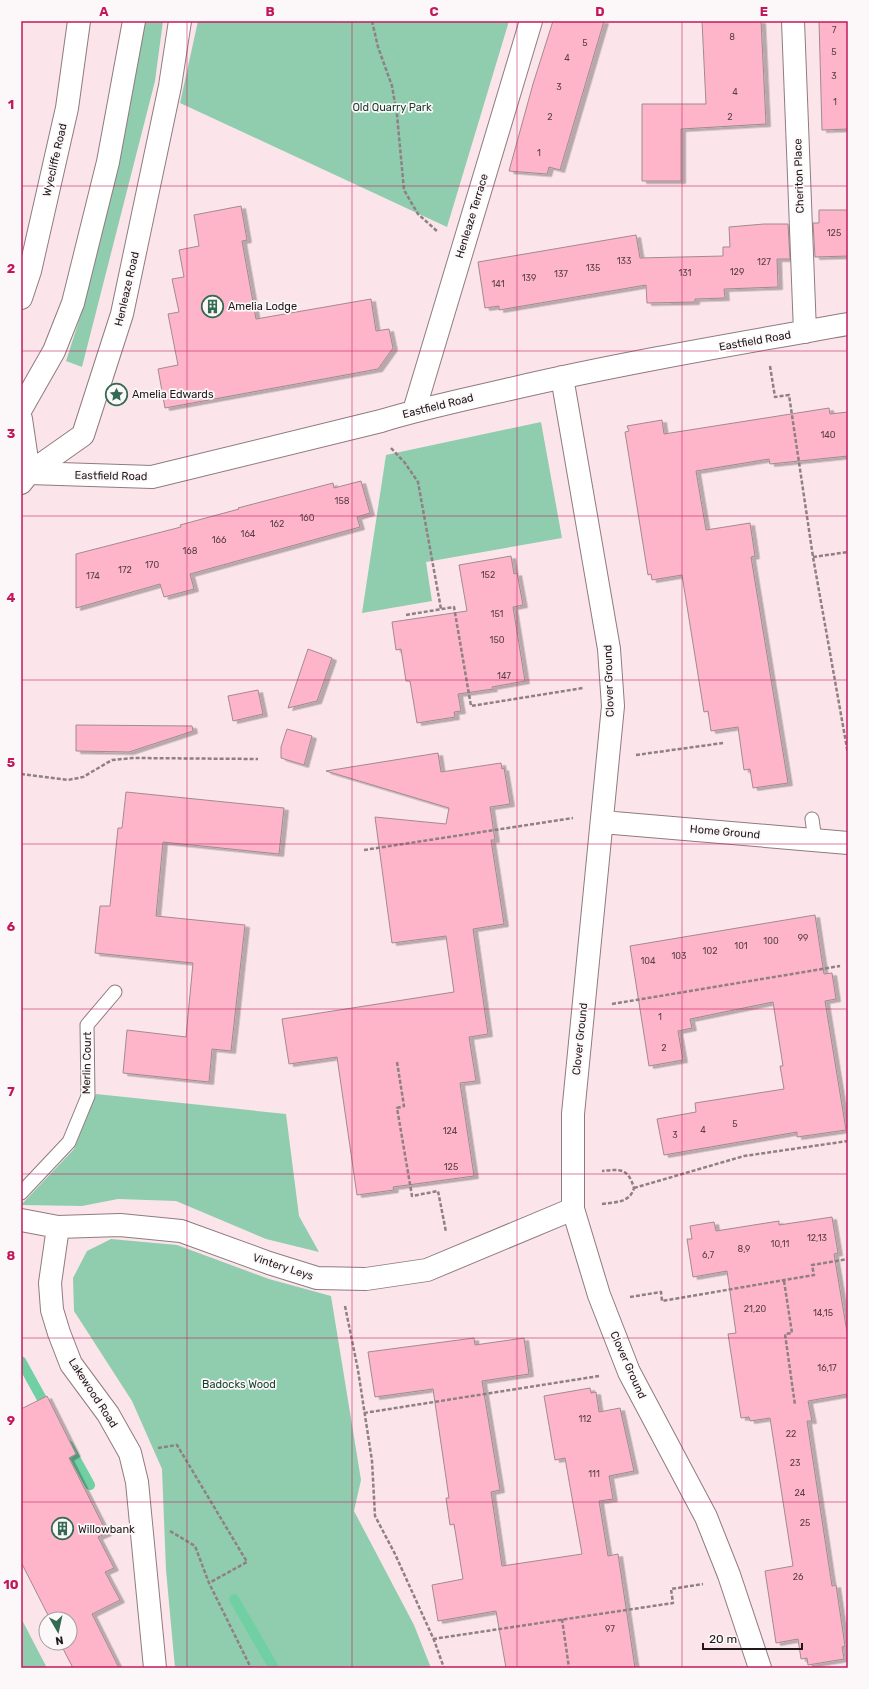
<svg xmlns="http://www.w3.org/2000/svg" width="869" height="1689" viewBox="0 0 869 1689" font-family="Rubik,sans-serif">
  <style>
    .green { fill: #8fcdae }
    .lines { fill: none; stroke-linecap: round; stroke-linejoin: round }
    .stream { stroke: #70d0a4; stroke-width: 10 }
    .building { fill: #ffb5c9; stroke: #a08b90; filter: url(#shadow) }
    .lane-casing { stroke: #8f7b80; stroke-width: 15 }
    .street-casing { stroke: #8f7b80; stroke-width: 24 }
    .secondary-casing { stroke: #8f7b80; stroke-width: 24 }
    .path { stroke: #8f8083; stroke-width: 2.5; stroke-dasharray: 4 2; stroke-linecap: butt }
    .lane { stroke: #fff; stroke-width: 13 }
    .street { stroke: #fff; stroke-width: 22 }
    .secondary { stroke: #fff; stroke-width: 22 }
    .grid { fill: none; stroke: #c2185b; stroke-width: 1; stroke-opacity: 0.55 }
    .labels { text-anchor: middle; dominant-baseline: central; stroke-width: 3.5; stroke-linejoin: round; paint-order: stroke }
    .number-label { font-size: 9px; fill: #583f46 }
    .park-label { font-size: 11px; fill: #153f2d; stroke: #fcf7f8 }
    .street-label { font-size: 11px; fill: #20181a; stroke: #fcf7f8 }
    .poi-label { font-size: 11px; fill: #20181a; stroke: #fcf7f8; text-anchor: start }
    .neatline { fill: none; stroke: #c2185b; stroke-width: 1.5 }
    .grid-label { font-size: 13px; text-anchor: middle; font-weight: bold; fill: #c2185b }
  </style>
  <defs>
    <filter id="shadow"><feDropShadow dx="4.5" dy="2.5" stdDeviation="0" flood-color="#0004"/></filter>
  </defs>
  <rect width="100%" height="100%" fill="#fbe5ea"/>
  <path class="green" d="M144,21H163L155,81L82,367L66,361L85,302L135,77Z
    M198,21H509L447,227L180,103Z
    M541,422L562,538L426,562L432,601L362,613L386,455Z
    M96,1094L286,1114L299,1216L319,1252L266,1239L176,1201L118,1199L82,1206L21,1205L74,1149Z
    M111,1239L177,1245L269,1279L331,1296L361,1480L354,1511L414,1625L431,1668H175L166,1570L162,1469L132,1401L74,1311L73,1278L87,1251Z
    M21,1618L47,1668H21Z"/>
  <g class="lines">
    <path class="stream" d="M21,1361L48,1410
      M68,1445L90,1485
      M234,1599L274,1668"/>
  </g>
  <path class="building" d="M553,21H604L560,170L549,167L547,174L509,171L533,84Z
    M702,21H761L766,124L681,129V181H642V104H706Z
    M819,21H848V129L822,130Z
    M241,206L247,240L242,241L256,319L371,299L376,331L389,329L393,348L378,369L165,408L158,369L178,365L168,314L179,312L172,279L184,277L179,250L199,246L194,215Z
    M819,210H848V256L815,257L813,223H819Z
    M764,224H788L790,259H777L778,287L724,289L725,298L695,299V302L647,303L646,285L499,310V306L485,308L478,262L636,235L640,258L723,256V247H730L729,227Z
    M829,408L830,414L848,412V456L770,464L769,459L696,471L706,530L750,523L755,556L751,557L788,783L753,788L750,769L744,770L738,727L711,731L708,711L704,712L682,575L652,580L651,574L648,575L625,432L629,431L627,426L662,420L664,434Z
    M361,481L370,513L357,517L360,527L190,574L194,589L164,597L160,584L76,608V554L181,527L180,525L239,509L238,508L333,483L334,488Z
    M511,556L514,574L517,573L523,605L513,607L525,681L492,687L493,689L458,694L461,711L454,712L455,717L417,723L410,681H406L401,649L396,650L392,622L467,611L459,565Z
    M308,649L332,658L317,701L288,708Z
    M258,690L263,714L233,721L228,696Z
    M76,725L192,726L193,731L129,752L76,751Z
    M287,729L312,736L304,765L281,758V747Z
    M438,753L441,772L501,763L502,769L504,768L510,804L490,807L495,840H491L504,924L473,929L488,1034L469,1037L476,1081L460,1083L474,1176L393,1187L394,1190L357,1195L337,1057L289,1064L282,1019L454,992L446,936L392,943L375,817L446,824L449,808L326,771Z
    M126,792L284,808L279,854L163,842L156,916L245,925L231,1051L212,1049L209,1082L123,1073L127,1030L186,1037L193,963L95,953L100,906H110L118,828H122Z
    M815,915L824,974L832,973L836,999L825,1001L846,1130L797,1137V1132L664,1155L657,1119L696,1112L695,1103L784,1089L780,1066H783L773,1002L690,1019L692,1028L678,1031L683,1060L649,1066L630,946Z
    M832,1217L838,1253L834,1254L848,1338V1394L808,1401L812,1421H807L832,1586L836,1585L845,1646L842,1647L844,1659L808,1665L807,1658L801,1659L798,1639L776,1643L765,1571L793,1566L770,1418L750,1421L749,1417L741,1418L728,1334L736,1333L727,1271L693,1277L687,1239H692L690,1226L714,1222L716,1231L779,1221V1225Z
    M474,1338L475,1345L524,1338L529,1374L482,1381L500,1490L491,1492L502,1566L582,1554L565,1458L555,1460L544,1396L590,1388L591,1393L596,1392L599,1412L620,1408L634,1471L609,1476L613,1499L599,1501L608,1556L618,1554L635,1668H506L496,1611L438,1621L432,1585L463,1579L454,1524L450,1525L446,1498H449L433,1389L375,1397L368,1352Z
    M47,1396L76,1454L69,1458L107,1533L98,1537L114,1568L105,1572L120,1600L92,1614L119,1668H73L60,1643H70V1619H50L21,1562V1409Z"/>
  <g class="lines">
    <defs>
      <path id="lane" d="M812,819L815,840
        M21,1193L69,1142L88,1096L87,1025L115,992"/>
      <path id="street" d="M793,21L805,332
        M21,298L30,271L67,108L79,21
        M562,377L609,649L613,706L573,1114V1209L599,1295L629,1372L706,1517L729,1575L760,1668
        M414,411L531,21
        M29,473L152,477L381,421C423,408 467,399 510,389C622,363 735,344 848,324
        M602,822L848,843
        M21,1220L58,1227L120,1225L181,1231L269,1263L317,1278L366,1279L427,1270L573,1209
        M58,1227L50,1283L52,1310L59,1333L71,1364L108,1414L130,1453L137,1482L155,1668"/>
      <path id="secondary" d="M21,409L54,351L73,303L108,162L134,21
        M21,419L29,473
        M21,483L29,473L83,435L122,314L170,86L180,21"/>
    </defs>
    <use href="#lane" class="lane-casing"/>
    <use href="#street" class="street-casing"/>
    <use href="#secondary" class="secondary-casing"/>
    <path class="path" d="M372,21L378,47L392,86L397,115L404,190L418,214L438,232
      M770,366L775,397L789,395L813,557L848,754
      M391,448L405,463L418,482L441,609
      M813,557L848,552
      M406,615L454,607L471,706L583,688
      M636,755L723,743
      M21,774L68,780L83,777L112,760L133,758L258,759
      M364,850L573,818
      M612,1004L840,966
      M397,1062L404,1106L397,1108L412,1196L438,1191L446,1232
      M634,1188L744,1156L848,1141
      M602,1204C615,1202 630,1203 634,1188C628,1168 621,1169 602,1171
      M784,1281L792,1333L785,1334L795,1405
      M630,1297L661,1292L662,1301L814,1275L812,1265L848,1259
      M345,1306L358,1370L372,1461L375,1516L395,1554L434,1640L444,1668
      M364,1413L599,1376
      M158,1448L177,1445L247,1562L209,1583
      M170,1531L195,1546L209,1583L251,1668
      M562,1619L569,1668
      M433,1639L673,1603L671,1589L703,1584"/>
    <use href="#lane" class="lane"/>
    <use href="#street" class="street"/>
    <use href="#secondary" class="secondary"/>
  </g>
  <path class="grid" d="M187,21V1668M352,21V1668M517,21V1668M682,21V1668M21,186H848M21,351H848M21,516H848M21,680H848M21,844H848M21,1009H848M21,1174H848M21,1338H848M21,1502H848"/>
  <defs>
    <symbol id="building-ring" viewBox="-11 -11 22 22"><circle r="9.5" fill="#fcf7f8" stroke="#336a51" stroke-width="1.5"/><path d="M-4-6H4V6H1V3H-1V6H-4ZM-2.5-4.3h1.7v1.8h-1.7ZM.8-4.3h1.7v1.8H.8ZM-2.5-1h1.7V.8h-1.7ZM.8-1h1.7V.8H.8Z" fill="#336a51"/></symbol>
    <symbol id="sight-ring" viewBox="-11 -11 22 22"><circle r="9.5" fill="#fcf7f8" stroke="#336a51" stroke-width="1.5"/><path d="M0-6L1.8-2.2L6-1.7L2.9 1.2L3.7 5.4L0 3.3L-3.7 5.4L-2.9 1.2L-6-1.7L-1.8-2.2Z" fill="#336a51"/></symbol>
  </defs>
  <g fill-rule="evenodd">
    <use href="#building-ring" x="200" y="294" width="25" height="25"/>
    <use href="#sight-ring" x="104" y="382" width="25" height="25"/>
    <use href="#building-ring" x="50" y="1516" width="25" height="25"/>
  </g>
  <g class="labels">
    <g class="number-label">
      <text x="834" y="30">7</text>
      <text x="732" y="37">8</text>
      <text x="585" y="43">5</text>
      <text x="834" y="52">5</text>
      <text x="567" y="58">4</text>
      <text x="834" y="76">3</text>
      <text x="559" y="87">3</text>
      <text x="735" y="92">4</text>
      <text x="835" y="102">1</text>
      <text x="550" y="117">2</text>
      <text x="730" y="117">2</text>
      <text x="539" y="153">1</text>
      <text x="834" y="233">125</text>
      <text x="624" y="261">133</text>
      <text x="764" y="262">127</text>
      <text x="593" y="268">135</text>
      <text x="737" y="272">129</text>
      <text x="685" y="273">131</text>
      <text x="561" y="274">137</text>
      <text x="529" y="278">139</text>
      <text x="498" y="284">141</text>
      <text x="828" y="435">140</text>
      <text x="342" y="501">158</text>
      <text x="307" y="518">160</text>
      <text x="277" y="524">162</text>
      <text x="248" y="534">164</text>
      <text x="219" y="540">166</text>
      <text x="190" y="551">168</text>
      <text x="152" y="565">170</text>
      <text x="125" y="570">172</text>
      <text x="488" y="575">152</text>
      <text x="93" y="576">174</text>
      <text x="497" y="614">151</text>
      <text x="497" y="640">150</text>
      <text x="504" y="676">147</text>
      <text x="803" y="938">99</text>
      <text x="771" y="941">100</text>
      <text x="741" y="946">101</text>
      <text x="710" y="951">102</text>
      <text x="679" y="956">103</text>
      <text x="648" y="961">104</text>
      <text x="660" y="1017">1</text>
      <text x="664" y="1048">2</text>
      <text x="735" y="1124">5</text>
      <text x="703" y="1130">4</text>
      <text x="450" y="1131">124</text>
      <text x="675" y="1135">3</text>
      <text x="451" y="1167">125</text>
      <text x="817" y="1238">12,13</text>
      <text x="780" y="1244">10,11</text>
      <text x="744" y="1249">8,9</text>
      <text x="708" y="1255">6,7</text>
      <text x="755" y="1309">21,20</text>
      <text x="823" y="1313">14,15</text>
      <text x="827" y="1368">16,17</text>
      <text x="585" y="1419">112</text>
      <text x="791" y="1434">22</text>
      <text x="795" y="1463">23</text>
      <text x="594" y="1474">111</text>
      <text x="800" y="1493">24</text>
      <text x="805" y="1523">25</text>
      <text x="798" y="1577">26</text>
      <text x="610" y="1629">97</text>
    </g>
    <g class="park-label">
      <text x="392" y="107">Old Quarry Park</text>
      <text x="239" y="1384">Badocks Wood</text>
    </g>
    <g class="street-label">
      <text transform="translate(55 160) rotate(-77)">Wyecliffe Road</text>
      <text transform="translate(799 176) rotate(-92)">Cheriton Place</text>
      <text transform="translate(472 216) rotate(-73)">Henleaze Terrace</text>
      <text transform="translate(127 289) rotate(-77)">Henleaze Road</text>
      <text transform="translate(755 341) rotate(-10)">Eastfield Road</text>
      <text transform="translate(438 406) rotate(-14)">Eastfield Road</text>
      <text transform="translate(111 476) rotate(1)">Eastfield Road</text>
      <text transform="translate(609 681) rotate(-92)">Clover Ground</text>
      <text transform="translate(725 832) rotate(5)">Home Ground</text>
      <text transform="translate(580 1039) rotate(-84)">Clover Ground</text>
      <text transform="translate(87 1063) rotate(-89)">Merlin Court</text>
      <text transform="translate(283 1267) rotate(18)">Vintery Leys</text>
      <text transform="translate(628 1365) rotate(66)">Clover Ground</text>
      <text transform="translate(93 1393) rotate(57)">Lakewood Road</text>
    </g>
    <g class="poi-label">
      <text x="228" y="306">Amelia Lodge</text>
      <text x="132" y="394">Amelia Edwards</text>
      <text x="78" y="1529">Willowbank</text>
    </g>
  </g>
  <rect width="869" height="1689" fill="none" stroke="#fcf7f8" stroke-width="44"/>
  <g transform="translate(58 1631) rotate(171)"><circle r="19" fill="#fcf7f8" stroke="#a49e9f"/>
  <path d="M0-3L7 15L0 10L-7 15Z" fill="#336a51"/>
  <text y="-6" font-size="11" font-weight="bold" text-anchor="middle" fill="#20181a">N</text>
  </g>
  <path d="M703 1643v6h99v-6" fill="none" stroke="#20181a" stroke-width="2"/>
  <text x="709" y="1643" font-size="12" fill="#20181a" stroke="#fcf7f8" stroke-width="3" paint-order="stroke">20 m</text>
  <rect x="22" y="22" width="825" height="1645" class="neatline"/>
  <g class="grid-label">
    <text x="104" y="16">A</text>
    <text x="270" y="16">B</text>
    <text x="434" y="16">C</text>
    <text x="600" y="16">D</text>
    <text x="764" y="16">E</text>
    <text x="11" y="109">1</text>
    <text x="11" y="273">2</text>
    <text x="11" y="438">3</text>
    <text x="11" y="602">4</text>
    <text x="11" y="767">5</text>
    <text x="11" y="931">6</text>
    <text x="11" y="1096">7</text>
    <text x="11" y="1260">8</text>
    <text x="11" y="1425">9</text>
    <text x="11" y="1589">10</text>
  </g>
</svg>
